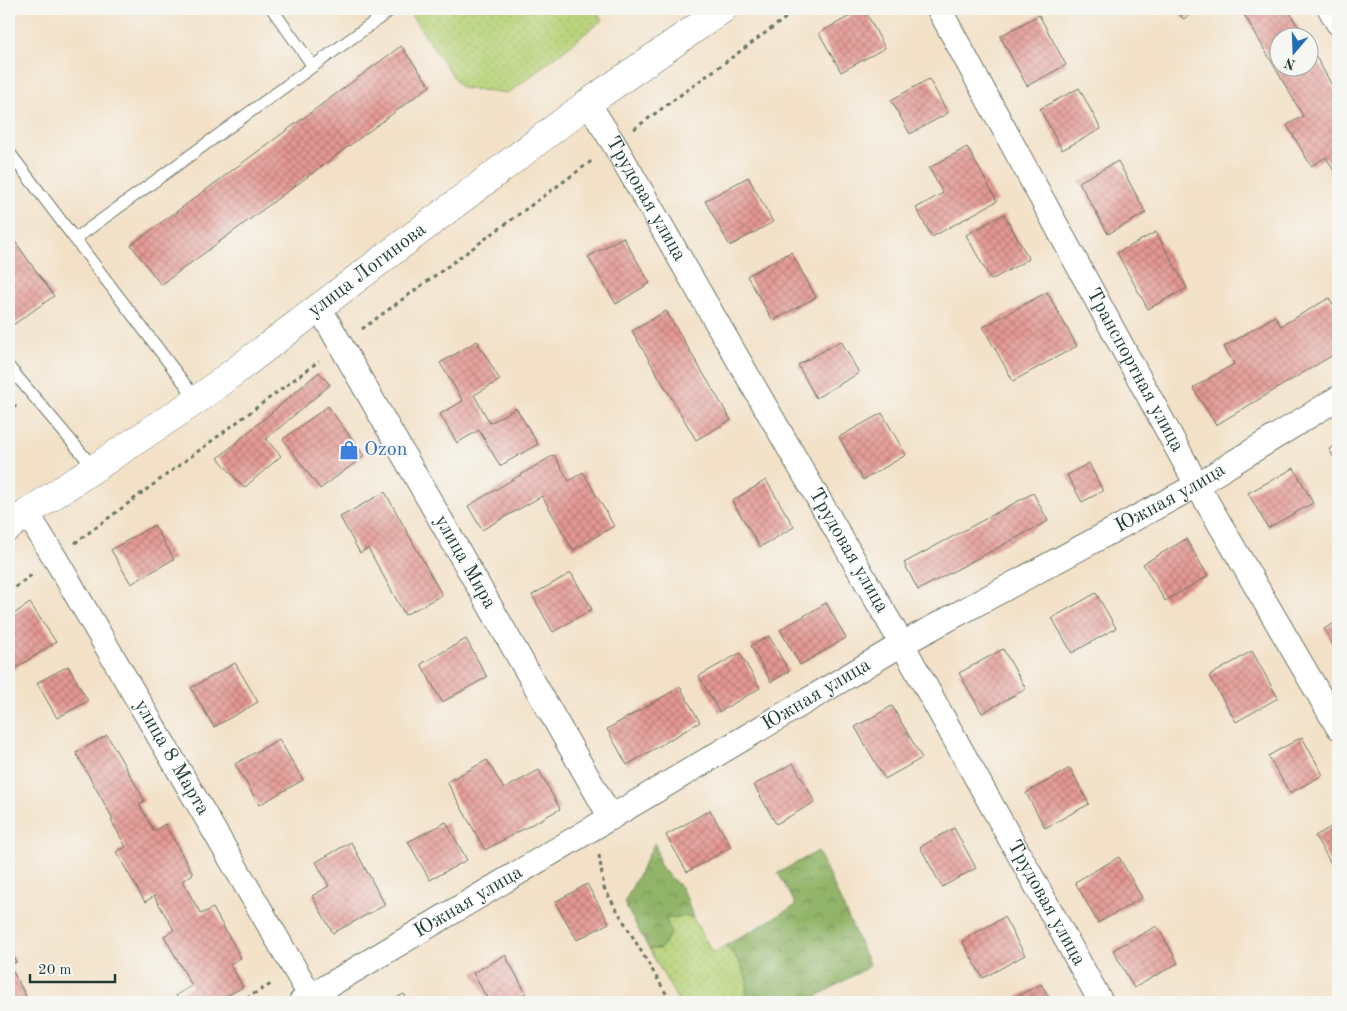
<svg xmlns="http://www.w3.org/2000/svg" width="1347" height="1011" viewBox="0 0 1347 1011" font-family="'Old Standard TT',serif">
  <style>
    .grass { fill: url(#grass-dots); stroke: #6b8856 }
    .forest { fill: url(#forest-crowns); stroke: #58784e }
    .building { fill: url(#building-cross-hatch) }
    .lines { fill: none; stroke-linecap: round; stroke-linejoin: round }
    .service-casing { stroke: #697667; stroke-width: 13 }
    .minor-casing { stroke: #697667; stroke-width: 26 }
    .tertiary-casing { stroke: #697667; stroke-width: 29 }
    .path { stroke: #697667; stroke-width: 3; stroke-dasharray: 4 4; stroke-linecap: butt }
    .service { stroke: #fff; stroke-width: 11 }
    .minor { stroke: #fff; stroke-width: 24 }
    .tertiary { stroke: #fff; stroke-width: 28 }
    .labels { text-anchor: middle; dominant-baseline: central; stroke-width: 4; stroke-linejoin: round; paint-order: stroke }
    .street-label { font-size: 20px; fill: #1f3d34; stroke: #f6f6f2 }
    .shop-label { font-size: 20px; fill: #366cbe; stroke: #f6f6f2; text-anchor: start }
  </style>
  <defs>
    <pattern id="grass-dots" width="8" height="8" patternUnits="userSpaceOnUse" patternTransform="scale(1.25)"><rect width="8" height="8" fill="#b7d278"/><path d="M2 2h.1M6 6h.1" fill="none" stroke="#9db568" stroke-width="1.8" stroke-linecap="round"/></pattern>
    <pattern id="forest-crowns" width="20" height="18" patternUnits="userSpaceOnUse" patternTransform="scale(1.25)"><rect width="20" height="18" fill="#91b468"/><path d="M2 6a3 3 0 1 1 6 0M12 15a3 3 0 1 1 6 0" fill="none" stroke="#769456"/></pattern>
    <pattern id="building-cross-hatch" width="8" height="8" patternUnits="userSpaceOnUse" patternTransform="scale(1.25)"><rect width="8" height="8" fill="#e59893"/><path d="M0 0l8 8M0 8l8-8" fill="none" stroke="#b97d79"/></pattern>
  </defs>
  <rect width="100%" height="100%" fill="#f6f6f2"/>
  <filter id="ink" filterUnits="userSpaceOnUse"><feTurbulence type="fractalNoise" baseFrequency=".02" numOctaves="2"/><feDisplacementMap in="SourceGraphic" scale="10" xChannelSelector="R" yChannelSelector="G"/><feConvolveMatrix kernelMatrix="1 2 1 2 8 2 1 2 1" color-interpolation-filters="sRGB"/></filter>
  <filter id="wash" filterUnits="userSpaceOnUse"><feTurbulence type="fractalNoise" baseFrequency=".0096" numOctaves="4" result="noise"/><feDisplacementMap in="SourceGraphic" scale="20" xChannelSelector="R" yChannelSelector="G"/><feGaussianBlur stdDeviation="1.12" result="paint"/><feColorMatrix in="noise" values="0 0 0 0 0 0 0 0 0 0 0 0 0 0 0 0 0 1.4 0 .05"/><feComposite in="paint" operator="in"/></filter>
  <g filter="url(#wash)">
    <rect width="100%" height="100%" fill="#f3e1c7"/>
    <path class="grass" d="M407,9H595L602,20L509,93L461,88Z
      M683,916L693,918L713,953L725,946L735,956L747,977L745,1002H679L649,949L660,948L665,919Z"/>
    <path class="forest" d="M655,842L660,865L667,874L680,886L687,899L693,918L683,916L666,919L671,934L660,949H649L624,903Z
      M818,851L870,966L807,1002H744C752,980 742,962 725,946L796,905L778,873Z"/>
    <g id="blocks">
      <path class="building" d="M863,9H864L885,48L841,72L819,33Z
        M1177,9H1200L1183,19Z
        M1241,9H1288L1295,22L1305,38H1280V68H1310V46L1338,96V178L1326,157L1311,166L1287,125L1303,116Z
        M1039,15L1066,65L1027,86L1000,36Z
        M401,46L430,86L161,285L131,245Z
        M929,79L948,113L910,134L891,100Z
        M1079,88L1101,129L1062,150L1040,109Z
        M967,147L997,201L932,237L916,208L943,193L929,168Z
        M1118,161L1146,213L1108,234L1079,182Z
        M748,177L773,222L730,246L705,201Z
        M1004,214L1029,259L991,280L966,235Z
        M1156,232L1187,288L1148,309L1117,253Z
        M9,233L54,296L13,325L9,320Z
        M623,237L650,283L616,304L588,257Z
        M791,252L816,297L773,321L747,276Z
        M1047,292L1077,346L1013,381L983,327Z
        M1329,298L1338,312V352L1216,425L1193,388L1234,364L1224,347L1275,316L1281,326Z
        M666,311L731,420L696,440L632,331Z
        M477,341L500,380L474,395L490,423L516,408L538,444L500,466L479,430L457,443L440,414L463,401L440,363Z
        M841,341L859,373L816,398L798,365Z
        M319,372L330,385L266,439L281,456L244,488L218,458Z
        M328,406L364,456L320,489L283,439Z
        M882,413L906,455L863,480L839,437Z
        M1338,444V465L1329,449Z
        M554,455L569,481L583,472L614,526L573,550L542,496L482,530L468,506Z
        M1089,463L1103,491L1082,502L1067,475Z
        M1294,468L1313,503L1268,528L1248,493Z
        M766,480L794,527L760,547L732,501Z
        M385,492L442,595L405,615L368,548L360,553L340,517Z
        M1033,493L1048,521L918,590L904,563Z
        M154,525L174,559L131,584L111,550Z
        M1186,539L1208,576L1165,601L1143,564Z
        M571,573L592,609L553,632L532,595Z
        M1096,593L1116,628L1072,653L1052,618Z
        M30,603L56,642L10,672L9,670V617Z
        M826,603L846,638L800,665L780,630Z
        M1338,621V654L1324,629Z
        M769,636L789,671L771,682L751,646Z
        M466,639L487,677L442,702L421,664Z
        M1003,649L1026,689L982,713L959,673Z
        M1252,651L1278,698L1236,722L1209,676Z
        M740,653L760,688L719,712L699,676Z
        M235,663L258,702L214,727L191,688Z
        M68,666L88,701L57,718L37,683Z
        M680,687L700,722L627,765L607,729Z
        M892,706L922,758L885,779L855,727Z
        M107,735L145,801L139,804L154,831L165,824L193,874L182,881L201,914L213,908L241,958L230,964L243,987L216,1002H180L176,995L192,986L164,936L174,930L154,896L145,902L116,852L126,847L111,820L113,819L76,753Z
        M1302,737L1323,775L1290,793L1268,756Z
        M279,739L303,780L259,805L235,764Z
        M487,760L504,789L539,770L560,809L485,850L447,782Z
        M793,763L815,802L776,824L754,785Z
        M1070,768L1089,804L1045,828L1026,793Z
        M710,810L731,847L687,872L666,835Z
        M446,822L467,860L430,880L408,842Z
        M1338,823V873L1337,874L1315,836Z
        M954,828L976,868L942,887L920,847Z
        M351,842L385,905L333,933L312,896L329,886L316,862Z
        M1119,857L1142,898L1098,923L1075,882Z
        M587,884L609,923L577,940L555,902Z
        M1004,917L1025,955L983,978L962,941Z
        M1157,926L1178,963L1134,988L1113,950Z
        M9,948L16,962L10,966L29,1002H9Z
        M505,955L526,993L509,1002H489L473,973Z
        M1041,984L1052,1002H1007Z
        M404,994L409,1002H388Z"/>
    </g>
  </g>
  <g filter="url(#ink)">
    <use href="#blocks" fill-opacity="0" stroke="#697667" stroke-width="1"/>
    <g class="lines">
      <defs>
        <path id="service" d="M272,9L313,66
          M9,152L197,400
          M75,239L392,9
          M9,367L94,468"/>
        <g id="minor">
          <path id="s1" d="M939,9L1197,485L1338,727"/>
          <path d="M1330,9L1338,23"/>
          <path id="s2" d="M588,103L614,144L902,644L1101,1002"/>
          <path id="s3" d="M319,307L611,818"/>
          <path id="s4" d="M27,513L55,558L314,1002"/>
          <path id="s5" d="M301,1002L902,644L1197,485L1338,398"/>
        </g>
        <g id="tertiary">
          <path id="s6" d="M9,527L27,513L197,400L588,103L723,9"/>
        </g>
      </defs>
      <use href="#service" class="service-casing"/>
      <use href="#minor" class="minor-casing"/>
      <use href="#tertiary" class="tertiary-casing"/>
      <path class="path" d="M634,129L798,9
        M362,329L593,160
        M9,414L16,405
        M75,543L319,361
        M9,592L34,573
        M599,855L604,888L671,1002
        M239,1002L273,983"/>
      <use href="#service" class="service"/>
      <use href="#minor" class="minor"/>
      <use href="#tertiary" class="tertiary"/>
    </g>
  </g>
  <defs>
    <symbol id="shop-bare" viewBox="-9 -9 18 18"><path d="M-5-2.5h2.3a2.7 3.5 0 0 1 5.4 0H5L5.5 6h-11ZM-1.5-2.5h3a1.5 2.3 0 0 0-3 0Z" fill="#3f7fe0" stroke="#f6f6f2" stroke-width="2.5" paint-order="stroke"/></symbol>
  </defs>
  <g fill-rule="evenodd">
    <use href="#shop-bare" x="335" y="436" width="28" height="28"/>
  </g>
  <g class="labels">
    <g class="street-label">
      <text stroke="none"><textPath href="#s2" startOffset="112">Трудовая улица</textPath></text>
      <text stroke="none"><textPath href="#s6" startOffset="441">улица Логинова</textPath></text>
      <text stroke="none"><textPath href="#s1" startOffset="411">Транспортная улица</textPath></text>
      <text stroke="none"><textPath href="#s5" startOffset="1005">Южная улица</textPath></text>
      <text stroke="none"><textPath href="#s2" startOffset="518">Трудовая улица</textPath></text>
      <text stroke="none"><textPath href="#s3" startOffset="294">улица Мира</textPath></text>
      <text stroke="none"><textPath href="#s5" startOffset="600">Южная улица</textPath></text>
      <text stroke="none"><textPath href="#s4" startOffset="284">улица 8 Марта</textPath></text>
      <text stroke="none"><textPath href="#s5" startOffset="195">Южная улица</textPath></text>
      <text stroke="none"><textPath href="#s2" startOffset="922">Трудовая улица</textPath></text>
    </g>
    <g class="shop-label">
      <text x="364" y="450">Ozon</text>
    </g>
  </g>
  <rect width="1347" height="1011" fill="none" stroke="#f6f6f2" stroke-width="30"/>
  <g transform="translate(1294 52) rotate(199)"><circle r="24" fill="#f6f6f2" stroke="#a0aca6"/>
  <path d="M0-4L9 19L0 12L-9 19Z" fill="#1f6fb2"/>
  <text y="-8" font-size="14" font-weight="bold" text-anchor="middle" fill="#1f3d34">N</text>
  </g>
  <path d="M30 974v8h85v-8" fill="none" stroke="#1f3d34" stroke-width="2.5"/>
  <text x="38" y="974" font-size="15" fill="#1f3d34" stroke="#f6f6f2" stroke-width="4" paint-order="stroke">20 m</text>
</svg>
